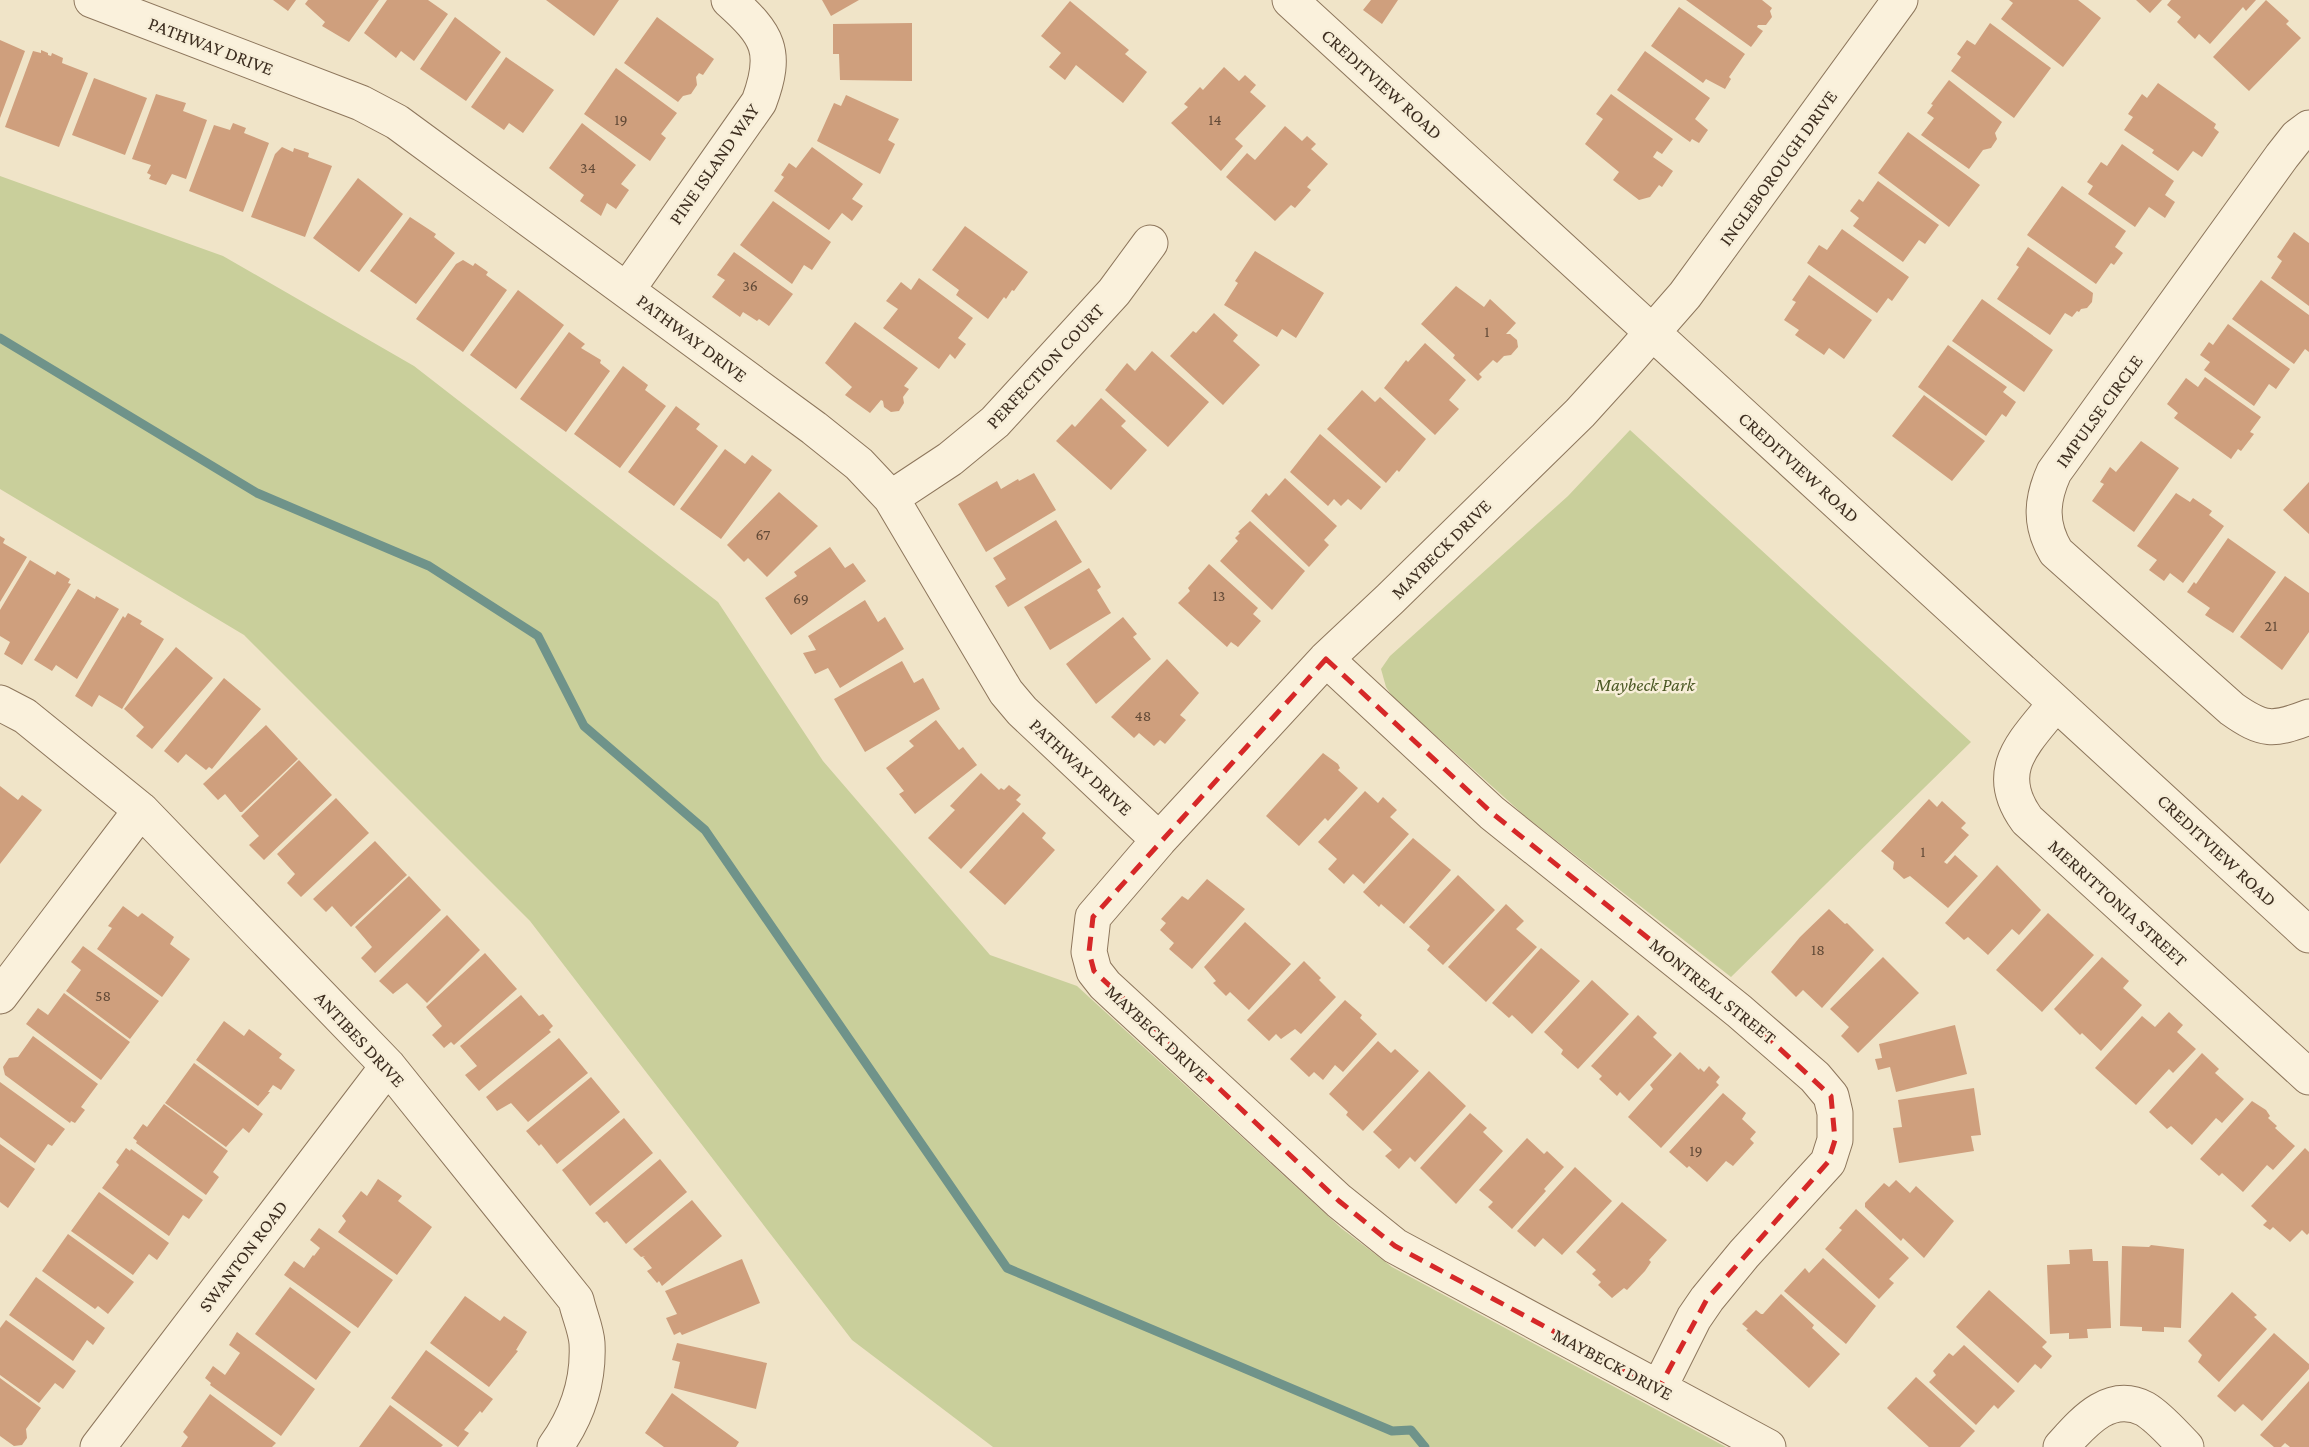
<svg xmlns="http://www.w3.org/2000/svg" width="2309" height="1447" viewBox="0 0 2309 1447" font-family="'Crimson Pro',serif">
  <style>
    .green { fill: #c9cf9b }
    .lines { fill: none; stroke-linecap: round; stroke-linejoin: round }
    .stream { stroke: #6f938a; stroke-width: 9 }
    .building { fill: #cf9f7d }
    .street-casing { stroke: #8d765c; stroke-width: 37 }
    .street { stroke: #faf1dc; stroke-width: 35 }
    .marked { fill: none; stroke: #d62828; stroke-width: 5; stroke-dasharray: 14 9; stroke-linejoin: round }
    .labels { text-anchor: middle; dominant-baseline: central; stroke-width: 5; stroke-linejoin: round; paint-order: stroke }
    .number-label { font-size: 16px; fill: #624a37 }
    .street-label { font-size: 19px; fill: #3d2e20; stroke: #f7eed8 }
    .park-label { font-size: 19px; font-style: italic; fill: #4d5a26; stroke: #f7eed8 }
  </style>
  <rect width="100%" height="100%" fill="#f0e4c8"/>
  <path class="green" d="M0,176L223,256L414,366L718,602L823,761L990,955L1077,986L1341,1228L1392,1267L1726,1447H993L852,1340L530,921L244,635L0,489Z
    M1630,430L1971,742L1731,977L1525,816L1392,696L1386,687L1381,669L1390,656L1568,496Z"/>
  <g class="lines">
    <path class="stream" d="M0,338L257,493L429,566L538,636L584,726L705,830L1007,1268L1392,1431L1411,1430L1425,1447"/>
  </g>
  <path class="building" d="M273,0H296L288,11Z
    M308,0H379L349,42L322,26L325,22L305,4Z
    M387,0H428L448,14L414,61L401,51L396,58L364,33Z
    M546,0H619L594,36Z
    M822,0H859L831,16Z
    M1371,0H1398L1382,24L1363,10Z
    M1686,0H1762L1772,8L1770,11L1772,17L1766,25H1758L1757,27L1763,31L1751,47Z
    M2009,0H2078L2101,18L2063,67L2001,19L2013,3Z
    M2136,0H2162L2150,13Z
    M2171,0H2256L2246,11L2243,7L2210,44L2199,34L2195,39L2177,22L2181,17L2167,5Z
    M2266,0L2289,21L2286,24L2301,38L2249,91L2213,57Z
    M1070,1L1129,50L1125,54L1147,72L1123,103L1076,65L1065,80L1049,67L1061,53L1041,36Z
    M1679,7L1745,54L1729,77L1731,79L1725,89L1706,79L1703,83L1651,46Z
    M455,17L501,52L466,101L420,69Z
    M657,17L714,59L703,75L699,73L696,77L697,85L691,94L683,96L678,102L624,63Z
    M912,23V81L840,80L839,54H833V24Z
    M1990,23L2051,68L2014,118L1951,71L1961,57L1957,54L1967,40L1975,45Z
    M0,40L25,51L0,118Z
    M41,50L48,53V55L51,56L52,53L63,58L62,63L88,73L59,147L5,127L33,51L41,53Z
    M1645,51L1710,98L1695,119L1708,130L1699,143L1692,139L1690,142L1617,90Z
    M506,57L554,90L523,133L509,123L504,130L471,107Z
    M1224,67L1239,81L1245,75L1256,85L1250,92L1266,106L1235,139L1243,146L1221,171L1171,123L1188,107L1184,104L1200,87L1203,90Z
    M616,68L677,113L661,134L666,138L650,161L584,114Z
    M94,78L147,98L125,155L72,135Z
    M1949,80L2002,122L1995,133L1997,139L1991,148L1983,150L1969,169L1921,135L1934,118L1927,113L1933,105L1931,104Z
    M2158,83L2216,124L2214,128L2219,132L2202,157L2193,151L2178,171L2152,153L2154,150L2124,130L2133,117L2128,114L2142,94L2147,98Z
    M156,94L186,103L183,111L207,120L186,179L172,174L166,185L149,179L151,175L147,173L151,165L132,159Z
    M1611,94L1673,139L1662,154L1657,151L1653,157L1673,171L1662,187L1659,185L1650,197L1639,200L1613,180L1619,172L1585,144L1603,119L1596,114Z
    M846,95L899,119L888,140L895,144L880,174L817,141L834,103L841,106Z
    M233,123L246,128L244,133L269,143L243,212L189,191L214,125L230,130Z
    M582,123L636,165L621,184L629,190L616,209L607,203L601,216L580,201L584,195L549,168Z
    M1285,126L1302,141L1307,136L1316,144L1311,149L1328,164L1307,187L1311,190L1295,208L1291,205L1275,221L1226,177L1247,153L1255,160Z
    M1908,132L1980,185L1949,227L1878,173Z
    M2122,144L2174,181L2165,195L2175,202L2165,218L2149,207L2135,227L2088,194L2093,186L2087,182L2101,162L2107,166Z
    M282,147L293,152L294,148L309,153L308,157L332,166L305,237L251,217L275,154Z
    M812,147L863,184L852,199L863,206L852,221L842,213L829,230L774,191L784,177L781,175L789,163L796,168Z
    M358,178L403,214L359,272L313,238Z
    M1878,181L1939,225L1925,244L1919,240L1903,262L1853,226L1859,218L1850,211L1859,199L1863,202Z
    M2062,186L2126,231L2115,247L2123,253L2114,265L2111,263L2096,284L2027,235Z
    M773,201L831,242L812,270L804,265L792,284L740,245Z
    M410,217L436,234L434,237L455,253L416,304L370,271Z
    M965,226L1028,272L1014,291L1012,290L1006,299L1004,297L988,319L956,295L959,290L932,270Z
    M1842,229L1909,277L1892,301L1888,298L1877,313L1807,263L1819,245L1827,250Z
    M2294,232L2309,243V306L2271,278L2282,261L2277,257Z
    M2028,247L2093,293L2092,302L2087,308L2081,309L2079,312L2077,311L2072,317L2065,313L2050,335L1997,299L2019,267L2016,265Z
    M1255,251L1324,293L1296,338L1282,329L1277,337L1224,305L1238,283L1235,281Z
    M734,252L793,294L769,326L759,319L757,321L743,312L740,317L712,297L725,280L717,275Z
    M463,260L473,266L475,263L488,272L486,275L507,290L463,352L416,319L456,264Z
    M1809,275L1872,320L1844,359L1829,348L1824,355L1795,335L1799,330L1784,320L1796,302L1792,300Z
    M919,278L973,318L958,338L966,344L955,359L950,354L939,369L883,328L898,309L886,301L901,282L911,290Z
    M2261,280L2309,315V352L2305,349L2294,364L2232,319Z
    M1456,286L1484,307L1490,299L1516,323L1506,334H1510L1517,340L1518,347L1511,355L1504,356L1497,363L1493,360L1479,374L1482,377L1478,381L1453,358L1455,355L1421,324Z
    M518,290L564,325L516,389L470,355Z
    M1982,299L2053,350L2024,392L1952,341Z
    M1214,313L1238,335L1233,341L1260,365L1223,405L1170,356L1193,331L1196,333Z
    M855,322L918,368L904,386L909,389L903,397L904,403L899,411L891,412L884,407L883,401L881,400L870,413L845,395L852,387L825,363Z
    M2228,324L2290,369L2276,389L2269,384L2254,406L2204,370L2210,362L2200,355L2209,342L2213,345Z
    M569,332L585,344L581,348L601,360L600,363L610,371L566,432L520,399Z
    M1425,343L1466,380L1449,400L1459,409L1435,435L1384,388L1406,360L1408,362Z
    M1948,345L2007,387L2003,392L2016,402L2006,417L2002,414L1986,436L1918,387Z
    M1152,351L1209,402L1168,447L1105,390L1127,363L1135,371Z
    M623,366L648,385L645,390L666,406L620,468L574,434Z
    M2205,377L2261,417L2250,432L2254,434L2241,451L2238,449L2231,459L2174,418L2178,413L2167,404L2186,378L2198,387Z
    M1362,390L1375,402L1380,397L1426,439L1399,472L1397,470L1386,483L1327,429Z
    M1924,395L1985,441L1952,481L1892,436Z
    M1101,398L1126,421L1121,426L1147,450L1111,490L1056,441L1072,424L1075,427Z
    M676,406L700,424L696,429L718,446L674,506L628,472Z
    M1320,434L1381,487L1361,510L1348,499L1341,506L1334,499L1328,506L1290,472Z
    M2141,441L2179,468L2134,532L2092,501L2104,484L2100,482L2110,467L2116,472Z
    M725,449L745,464L752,455L772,470L721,539L680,509Z
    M1034,473L1056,510L986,552L958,504L997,481L1001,489L1018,479L1019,481Z
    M1285,478L1337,526L1324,540L1329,545L1309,567L1251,511L1266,493L1269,496Z
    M2309,482V534L2283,510Z
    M779,492L818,526L767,577L748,558L744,562L727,545Z
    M2176,493L2190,502L2193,498L2212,511L2209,515L2224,526L2183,583L2170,573L2164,581L2149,570L2157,560L2137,546Z
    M1056,520L1082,562L1008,607L995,586L1006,579L993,558Z
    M1250,521L1305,571L1272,610L1220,561L1238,541L1235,538L1240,533L1238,532Z
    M0,536L5,539L3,543L27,557L0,602Z
    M2228,538L2276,572L2233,633L2205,615L2210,608L2187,592L2194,582L2196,584Z
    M830,547L845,568L853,563L866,581L791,635L765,598L797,576L794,572Z
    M30,560L55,575L57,571L70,579L68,583L71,584L22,665L4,654L10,642L0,636V610Z
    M1209,564L1258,608L1253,614L1261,621L1238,647L1231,642L1227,647L1178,603L1190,591L1188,588Z
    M1089,568L1101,587L1097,590L1111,613L1050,650L1024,607Z
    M2285,576L2309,593V632L2282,670L2240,637Z
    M78,589L95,599L96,596L119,609L77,679L56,665L52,671L34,660Z
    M865,600L878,622L885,617L904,649L840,688L828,668L815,674L803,653L816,650L808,636Z
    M128,613L142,621L140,624L164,639L122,709L99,695L92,707L75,696L123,616L125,618Z
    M1123,617L1137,634L1133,637L1151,659L1096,704L1066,664Z
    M176,647L213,678L152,749L136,736L144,727L124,709Z
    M1167,659L1199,693L1180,715L1186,720L1165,744L1160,740L1154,746L1139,733L1134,738L1111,717Z
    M902,661L914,683L923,678L940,709L865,752L834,699Z
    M224,678L261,709L212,769L209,767L206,770L186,754L178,763L164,751Z
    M936,720L959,750L963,747L977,765L915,814L899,794L904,791L886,768L914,746L909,741Z
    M266,725L298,759L242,812H240L225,794L218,800L203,784Z
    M1323,753L1338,764L1340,768L1338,770L1358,788L1328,821L1325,818L1299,846L1266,816Z
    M299,760L332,795L264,860L249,845L259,836L241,816Z
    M981,773L999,790L1001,788L1004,790L1009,785L1021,795L1016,800L1021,804L961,869L928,838L955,810L950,806Z
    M0,786L18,800L22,795L42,810L0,864Z
    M1365,791L1378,803L1383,797L1397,810L1390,817L1409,834L1364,884L1353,874L1344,884L1328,869L1337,859L1318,842Z
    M336,798L369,833L301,897L287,883L295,874L277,854Z
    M1929,799L1937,807L1942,801L1966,823L1961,828L1969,835L1944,862L1947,864L1955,855L1978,876L1948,908L1910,876L1904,879L1893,869L1894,862L1881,851Z
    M1023,812L1046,833L1042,838L1055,850L1005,905L969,872Z
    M1413,838L1451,870L1404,924L1381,904L1379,907L1363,892Z
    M375,841L407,875L351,927L332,906L326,912L313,899Z
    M1997,865L2041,910L2019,935L2012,929L1988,955L1968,937L1964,940L1945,923Z
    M1458,875L1495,910L1443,965L1427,950L1430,946L1409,927Z
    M409,876L441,910L375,973L361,958L372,947L355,927Z
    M1207,879L1245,909L1192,969L1169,949L1174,943L1160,930L1166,923L1161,919L1182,896L1188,900Z
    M1506,904L1524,921L1516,929L1537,947L1486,1002L1448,967Z
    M123,906L138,917L142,913L174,937L170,944L190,959L162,997L97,949L112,928L108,926Z
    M1829,909L1845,924L1847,923L1874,950L1822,1008L1803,990L1796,997L1771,972L1800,937Z
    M2048,913L2094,955L2042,1012L1996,970Z
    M447,915L480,950L427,1003L407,983L393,994L379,981Z
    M1245,922L1291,964L1249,1010L1230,992L1226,996L1213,983L1216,981L1204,967Z
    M83,946L159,1001L130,1039L66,991L81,970L71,962Z
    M1541,948L1580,981L1532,1034L1512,1015L1509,1018L1492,1003Z
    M485,953L517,989L454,1045L451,1042L444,1048L432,1035L442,1026L426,1007Z
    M1883,957L1919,993L1858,1053L1841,1036L1849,1027L1830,1009Z
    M2102,957L2129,981L2123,988L2142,1005L2101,1051L2082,1033L2080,1035L2054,1009Z
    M1304,961L1321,978L1319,980L1336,997L1301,1034L1295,1029L1281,1039L1276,1034L1269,1041L1247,1020Z
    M1592,980L1629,1014L1578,1069L1561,1054L1563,1050L1544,1032Z
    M64,993L130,1042L101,1080L26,1024L38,1008L48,1015Z
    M521,995L539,1016L543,1014L553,1026L549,1030L551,1032L479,1091L465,1075L477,1066L460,1046Z
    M1345,1000L1362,1015L1360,1018L1377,1034L1343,1072L1335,1065L1323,1080L1314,1072L1309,1077L1290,1059Z
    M2169,1012L2183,1025L2177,1032L2196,1049L2173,1073L2169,1069L2136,1105L2095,1068L2142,1016L2155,1027Z
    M1638,1015L1657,1033L1653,1037L1672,1055L1629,1101L1620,1092L1617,1096L1599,1079L1602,1076L1591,1066Z
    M224,1021L244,1036L249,1029L282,1054L279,1058L295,1070L281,1090L273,1085L268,1092H270L258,1106L196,1060Z
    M1955,1025L1967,1074L1896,1092L1890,1067L1878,1070L1875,1059L1882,1058L1879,1044Z
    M33,1036L98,1084L81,1107L85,1110L75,1123L71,1121L70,1123L5,1075L3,1067L9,1058L18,1057Z
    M559,1038L588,1073L528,1122L511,1103L497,1111L486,1097Z
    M1378,1041L1391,1053L1395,1049L1419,1071L1363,1131L1346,1115L1348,1112L1329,1094Z
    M1680,1052L1699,1070L1700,1068L1704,1072L1709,1066L1720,1077L1716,1082L1719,1085L1661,1148L1628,1117L1653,1089L1650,1085Z
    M2202,1053L2219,1069L2215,1073L2244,1099L2222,1123L2216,1118L2192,1145L2171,1126L2167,1129L2149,1112Z
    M194,1063L263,1114L249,1133L243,1128L226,1147L165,1103Z
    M1429,1071L1466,1106L1415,1162L1410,1157L1399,1169L1385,1156L1392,1150L1373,1132Z
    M591,1077L620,1112L557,1164L541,1144L539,1146L526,1131Z
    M0,1082L65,1129L52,1146L48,1144L35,1163L0,1137Z
    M1974,1088L1981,1135L1971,1136L1974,1151L1899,1163L1893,1128L1902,1127L1898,1100Z
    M1723,1093L1746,1113L1742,1119L1756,1132L1750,1139L1754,1143L1733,1166L1726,1161L1707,1182L1689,1166L1687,1168L1669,1152Z
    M2252,1101L2266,1110L2270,1116L2268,1118L2277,1126L2275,1128L2295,1146L2273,1170L2267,1165L2243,1192L2222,1173L2219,1176L2200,1159Z
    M164,1104L228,1151L213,1172L219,1177L206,1195L136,1143L137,1141L133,1138L143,1124L147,1127Z
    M1470,1113L1487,1128L1483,1132L1503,1151L1456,1204L1420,1168Z
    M624,1118L653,1153L590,1206L562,1170Z
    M1527,1138L1544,1154L1547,1151L1564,1167L1544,1189L1546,1191L1512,1229L1488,1207L1493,1202L1479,1190Z
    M0,1144L35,1169L8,1208L0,1202Z
    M126,1148L130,1151L131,1149L203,1200L189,1219L183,1215L169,1236L102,1188L119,1165L116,1162Z
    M2305,1148L2309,1152V1233L2307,1235L2302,1230L2290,1242L2273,1227L2270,1230L2263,1225L2267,1221L2251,1206Z
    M660,1159L687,1192L626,1244L607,1221L604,1223L595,1213Z
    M1575,1167L1612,1201L1562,1255L1543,1238L1535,1247L1517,1231Z
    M378,1179L402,1196L398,1201L432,1227L397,1275L338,1232L346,1221L342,1216L361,1191L367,1196Z
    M1896,1180L1910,1193L1916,1186L1954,1221L1924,1258L1903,1238L1901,1241L1865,1207V1203L1884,1183L1889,1187Z
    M99,1192L169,1243L157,1260L149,1254L133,1275L71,1231Z
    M692,1200L722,1236L662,1286L659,1281L657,1283L647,1271L652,1268L643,1257L645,1256L641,1257L633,1249Z
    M1622,1202L1667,1240L1649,1260L1651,1262L1645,1271L1627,1290L1624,1288L1612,1298L1598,1285L1601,1282L1592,1274L1596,1270L1576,1252Z
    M1856,1209L1909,1258L1889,1279L1894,1283L1879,1299L1825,1249L1842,1230L1839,1228Z
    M319,1228L393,1280L358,1328L284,1275L294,1261L304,1268L313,1255L314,1256L320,1248L310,1240Z
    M68,1234L134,1282L108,1314L98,1306L95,1309L42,1271Z
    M2151,1245L2184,1249L2181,1328L2164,1327V1332L2142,1331V1327L2120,1326L2122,1246L2149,1247Z
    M2092,1249L2093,1261H2108L2111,1328L2087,1329L2088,1338L2069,1339V1333L2050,1334L2047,1265L2070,1264L2069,1250Z
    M1823,1258L1876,1306L1846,1344L1784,1291L1805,1268L1809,1273Z
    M742,1259L760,1303L682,1335L680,1332L674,1335L666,1318L677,1314L665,1291Z
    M36,1277L105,1328L93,1345L87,1340L73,1361L9,1315Z
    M290,1287L351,1332L316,1380L255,1334Z
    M1989,1290L2047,1342L2042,1347L2052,1356L2041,1369L2035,1364L2018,1383L1956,1327Z
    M2232,1292L2257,1315L2254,1317L2267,1329L2219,1382L2198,1362L2202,1355L2188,1341Z
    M1781,1294L1814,1325L1812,1328L1840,1354L1809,1388L1746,1330L1748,1329L1742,1324L1756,1310L1761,1314H1763Z
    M465,1296L500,1321L504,1316L527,1332L516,1350L518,1351L489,1387L430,1343Z
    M6,1320L76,1371L63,1389L55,1383L39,1403L0,1375V1328Z
    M237,1332L315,1389L281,1436L210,1385L211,1383L205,1378L213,1366L225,1375L240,1353L229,1345Z
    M2274,1333L2309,1364V1369L2262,1421L2243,1404L2235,1412L2217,1396Z
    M677,1343L767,1363L756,1409L674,1388L680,1362L672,1360Z
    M1964,1345L2015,1391L1998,1409L1994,1405L1976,1425L1929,1382L1936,1375L1933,1371L1949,1353L1953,1356Z
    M426,1350L493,1399L482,1413L480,1411L464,1430L469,1433L458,1447L391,1398Z
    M1916,1377L1975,1431L1960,1447H1929L1887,1408Z
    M0,1378L41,1408L26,1429L27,1438L22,1445L14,1446L0,1436Z
    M2309,1381V1447H2290L2285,1443L2281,1447H2274L2260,1435Z
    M672,1393L739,1442L736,1447H664L645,1433Z
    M210,1394L276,1443L272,1447H181L188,1437L183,1432Z
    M390,1405L443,1445L441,1447H359Z"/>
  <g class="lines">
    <defs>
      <path id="street" d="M92,0L361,103L397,122L814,428L859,464L891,498L1006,692L1022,711L1159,840
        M1290,0L2309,935
        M2309,128L2297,137L2282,156L2054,472C2041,501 2040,525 2056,552L2232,709C2263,731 2273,731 2309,717
        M627,290L759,102C778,51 768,35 729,0
        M891,498L950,459L995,422L1114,292L1150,243
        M1326,659L1492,813L1739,1011L1815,1077L1831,1096L1835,1113V1140L1828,1162L1744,1254L1707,1299L1694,1318L1659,1388
        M0,703L25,716L141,810L388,1066L576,1300C579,1314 586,1329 587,1343C589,1382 578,1415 555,1447
        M2056,703C2025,742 1991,770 2027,820L2309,1077
        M0,996L141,810
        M98,1447L388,1066
        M1768,1447L1395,1246L1339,1201L1105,985L1094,971L1089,952L1093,917L1159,840L1326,659L1390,599L1580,413L1629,359L1685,295L1900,0
        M2061,1447C2082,1424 2109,1390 2145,1409C2160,1418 2174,1435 2186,1447"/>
    </defs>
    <use href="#street" class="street-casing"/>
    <use href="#street" class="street"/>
  </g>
  <path class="marked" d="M1326,659L1492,813L1739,1011L1831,1096L1835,1140L1828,1162L1707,1299L1659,1388L1395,1246L1339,1201L1094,971L1089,952L1093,917Z"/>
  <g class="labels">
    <g class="number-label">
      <text x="621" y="119">19</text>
      <text x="1215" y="119">14</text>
      <text x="588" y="167">34</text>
      <text x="750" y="285">36</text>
      <text x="1487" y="331">1</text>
      <text x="763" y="534">67</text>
      <text x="1219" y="595">13</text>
      <text x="801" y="598">69</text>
      <text x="2271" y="625">21</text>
      <text x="1143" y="715">48</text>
      <text x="1923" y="851">1</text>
      <text x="1818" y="949">18</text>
      <text x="103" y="995">58</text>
      <text x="1696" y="1150">19</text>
    </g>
    <g class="street-label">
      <text transform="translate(211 46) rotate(21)">PATHWAY DRIVE</text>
      <text transform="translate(1382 84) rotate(42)">CREDITVIEW ROAD</text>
      <text transform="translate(714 164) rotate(-55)">PINE ISLAND WAY</text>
      <text transform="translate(1778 168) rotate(-54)">INGLEBOROUGH DRIVE</text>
      <text transform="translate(692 338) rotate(37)">PATHWAY DRIVE</text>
      <text transform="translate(1045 366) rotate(-47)">PERFECTION COURT</text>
      <text transform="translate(2099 411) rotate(-54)">IMPULSE CIRCLE</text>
      <text transform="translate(1799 467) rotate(42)">CREDITVIEW ROAD</text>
      <text transform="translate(1441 549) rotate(-45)">MAYBECK DRIVE</text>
      <text transform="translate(1081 767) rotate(43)">PATHWAY DRIVE</text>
      <text transform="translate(2217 850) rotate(43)">CREDITVIEW ROAD</text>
      <text transform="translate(2118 903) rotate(42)">MERRITTONIA STREET</text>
      <text transform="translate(1713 991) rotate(39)">MONTREAL STREET</text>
      <text transform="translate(1157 1033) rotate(43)">MAYBECK DRIVE</text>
      <text transform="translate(360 1039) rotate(47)">ANTIBES DRIVE</text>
      <text transform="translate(243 1256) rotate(-53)">SWANTON ROAD</text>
      <text transform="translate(1613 1364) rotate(28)">MAYBECK DRIVE</text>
    </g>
    <g class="park-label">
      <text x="1645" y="684">Maybeck Park</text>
    </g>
  </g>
</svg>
